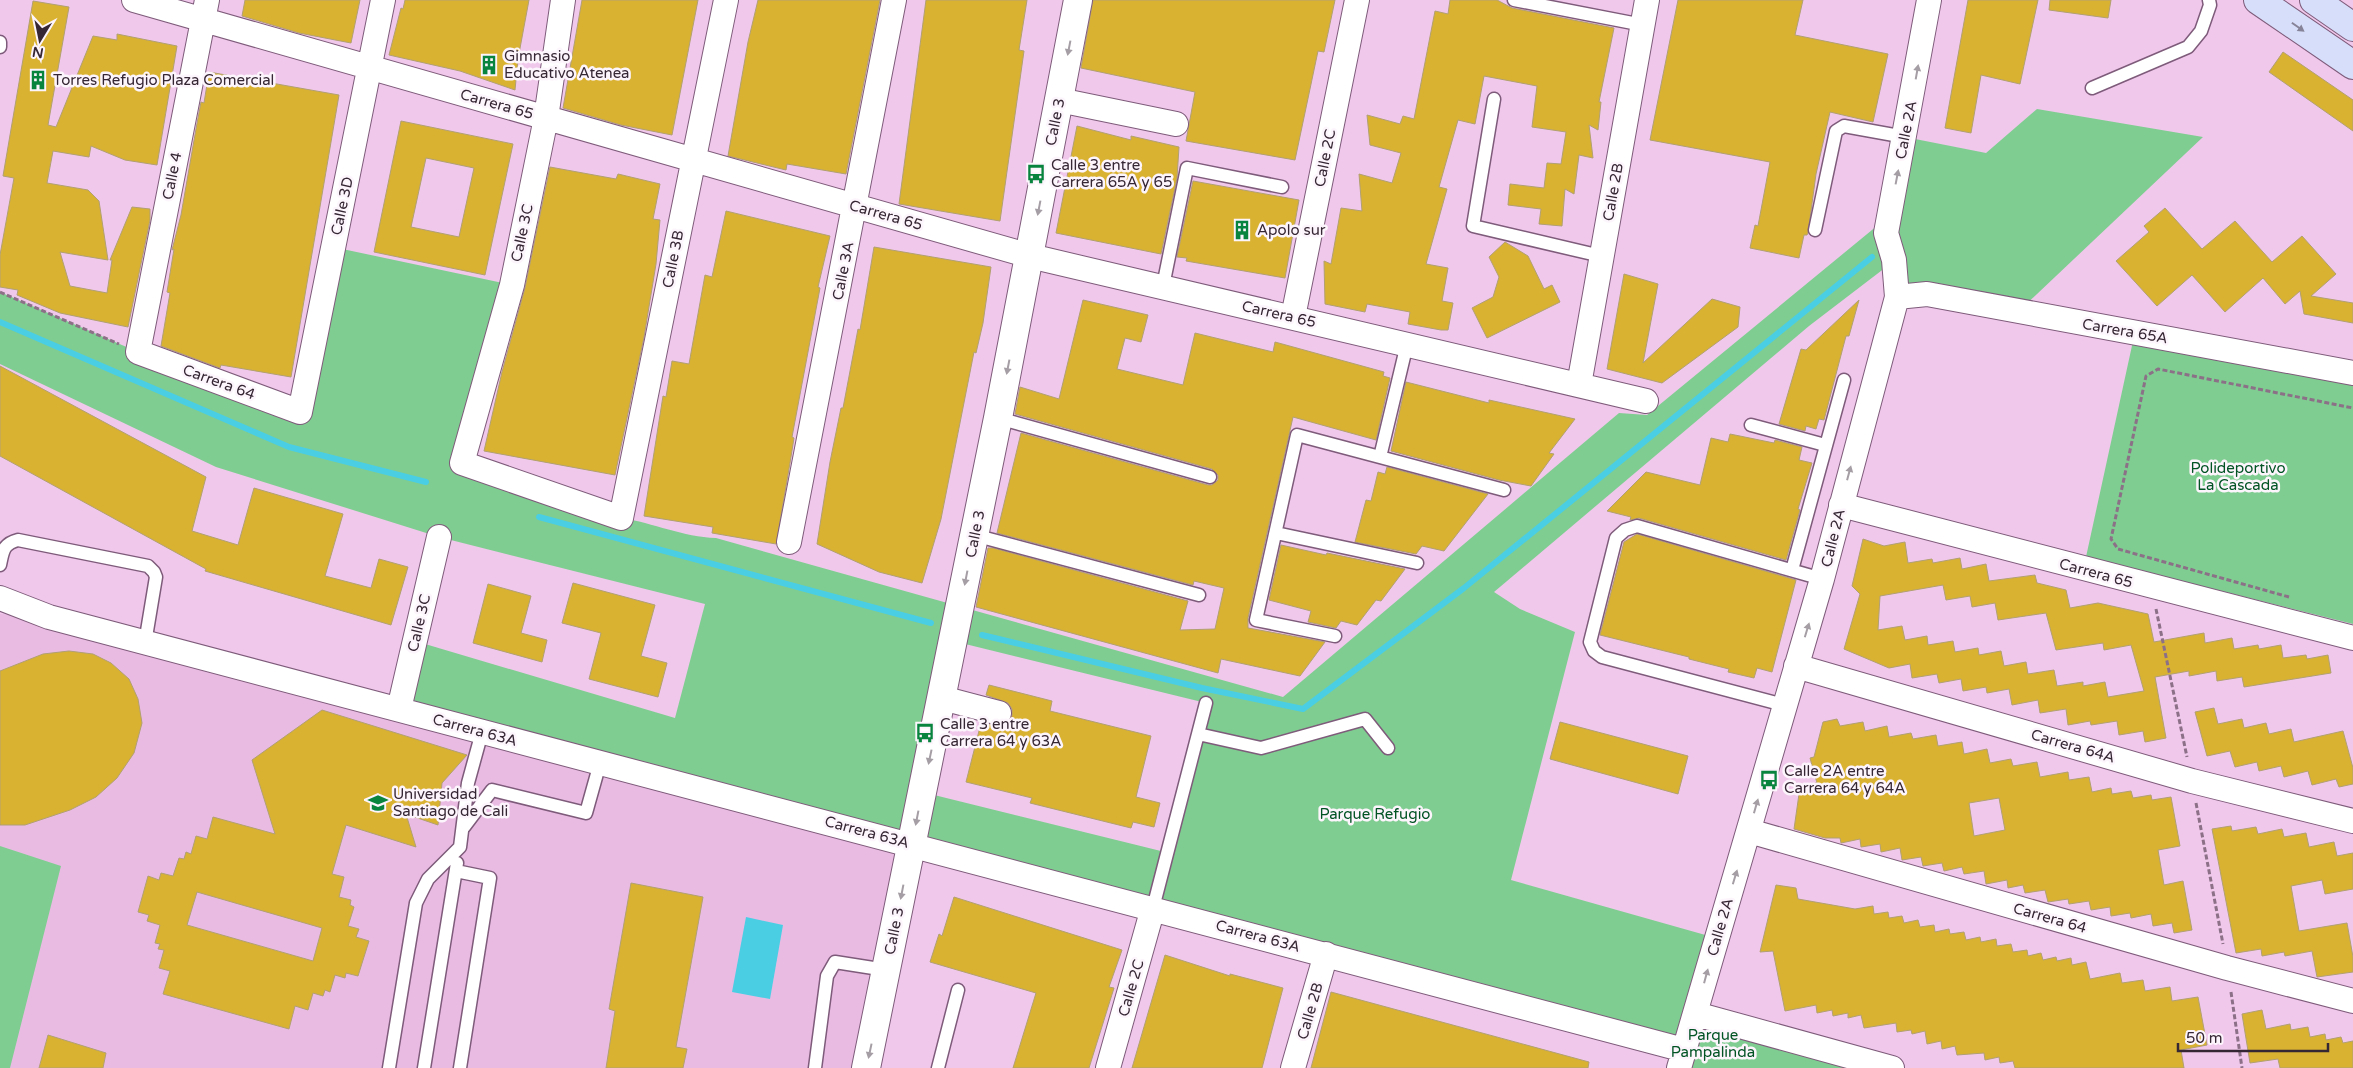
<svg xmlns="http://www.w3.org/2000/svg" width="2353" height="1068" viewBox="0 0 2353 1068" font-family="'Varela Round',sans-serif">
  <style>
    .built { fill: #e9bbe3 }
    .green { fill: #7fcd91; fill-rule: evenodd }
    .water { fill: #4acee4 }
    .lines { fill: none; stroke-linecap: round; stroke-linejoin: round }
    .stream { stroke: #4acee4; stroke-width: 6 }
    .building { fill: #dab232; stroke: #b1a072; fill-rule: evenodd }
    .service-casing { stroke: #7e5b7a; stroke-width: 15 }
    .minor-casing { stroke: #7e5b7a; stroke-width: 26 }
    .tertiary-casing { stroke: #7e5b7a; stroke-width: 30 }
    .secondary-casing { stroke: #7e5b7a; stroke-width: 30 }
    .path { stroke: #8b7087; stroke-width: 3; stroke-dasharray: 5 2.5; stroke-linecap: butt }
    .service { stroke: #fff; stroke-width: 12 }
    .minor { stroke: #fff; stroke-width: 24 }
    .tertiary { stroke: #fff; stroke-width: 28 }
    .secondary { stroke: #d6defa; stroke-width: 28 }
    .oneway { fill: #868297 }
    .oneway2 { fill: #a59ea4 }
    .labels { text-anchor: middle; dominant-baseline: central; stroke-width: 5; stroke-linejoin: round; paint-order: stroke }
    .poi-label { font-size: 15px; fill: #362734; stroke: #fdf5fc; text-anchor: start }
    .street-label { font-size: 15px; fill: #362734; stroke: #fdf5fc }
    .park-label { font-size: 15px; fill: #015324; stroke: #fdf5fc }
  </style>
  <rect width="100%" height="100%" fill="#f0c8eb"/>
  <path class="built" d="M0,614L49,617L912,844L866,1068H0Z"/>
  <path class="green" d="M2037,109L2203,137L2019,311L1897,297L1894,261L1809,326L1494,592L1520,609L1575,632L1511,880L1716,938L1696,1014L1892,1068H1679L1684,1050L399,709L415,641L675,718L705,604L439,537L216,467L0,364V292L138,352L300,412L333,247L512,285L462,462L621,518C654,523 683,537 716,538L1283,697L1619,413L1647,415L1889,216L1905,137L1986,153ZM953,641L1206,703L1169,853L922,792Z
    M2133,341L2353,382V624L2086,557Z
    M0,846L61,866L10,1068H0Z"/>
  <path class="water" d="M746,917L783,925L770,999L732,992Z"/>
  <g class="lines">
    <path class="stream" d="M0,322L289,447L426,482
      M539,517L931,623
      M982,635L1202,688L1303,709L1464,588L1872,257"/>
  </g>
  <path class="building" d="M245,0H360L351,43L299,33L242,16Z
    M405,0H529L518,59L515,90L460,71L389,55L401,8L403,9Z
    M582,0H698L672,135L621,125L563,108Z
    M758,0H880L846,174L787,164L786,170L728,156L748,42Z
    M926,0H1027L1019,50L1024,51L1000,221L899,204Z
    M1093,0H1335L1324,52L1318,51L1295,160L1186,141L1195,92L1081,68Z
    M1450,0H1497L1512,8L1614,28L1599,102H1601L1598,130L1589,125L1593,158L1579,155L1574,194L1565,189L1562,226L1539,224L1541,209L1508,205L1510,184L1544,188L1547,163L1561,164L1566,132L1532,127L1537,86L1484,76L1475,124L1458,120L1439,187L1447,189L1426,264L1448,268L1442,301L1453,303L1448,330H1441L1408,324L1410,312L1367,304L1365,312L1325,304L1324,261L1331,264L1341,208L1362,211L1359,174L1392,183L1401,153L1370,145L1367,115L1400,124L1403,116L1414,119L1435,11L1448,14Z
    M1678,0H1803L1795,35L1888,54L1873,122L1830,112L1816,174L1808,233L1807,235H1804L1799,258L1750,248L1755,225L1758,226L1770,162L1650,140Z
    M1968,0H2038L2020,84L1981,75L1971,133L1945,128Z
    M2050,0H2111L2108,18L2049,10Z
    M33,1L69,7L48,125L56,127L93,36L117,40V34L177,46L157,165L125,160L91,146L89,157L53,151L47,183L88,190L99,201L108,260L60,252L70,286L107,293L112,260H110L132,207L150,209V220L128,327L60,313L17,295L18,290L0,287V255L14,178L3,176Z
    M2283,52L2353,100V131L2269,72Z
    M209,72L339,95L291,377L221,365L220,368L161,346L170,293L167,292L174,249L172,250L181,215L196,129L201,102L204,103Z
    M401,121L513,144L485,275L374,252ZM426,158L474,168L459,237L411,227Z
    M1077,126L1131,140V136L1179,147L1177,178L1161,254L1056,233Z
    M550,167L616,179L618,174L660,184L653,219L660,220L656,264L644,337L615,475L484,451L502,372L525,288Z
    M1193,181L1299,200L1285,278L1186,261L1187,258L1177,257Z
    M2165,208L2202,249L2235,221L2272,262L2302,236L2336,274L2311,296L2353,303V323L2304,314L2300,291L2285,304L2263,278L2225,312L2192,275L2157,306L2116,261L2149,232L2144,226Z
    M726,211L830,236L818,287L820,288L792,437L794,438L790,463L776,544L712,533L713,527L644,516L663,396L666,397L672,361L689,364L705,275L712,277Z
    M1505,242L1528,256L1544,289L1552,285L1560,302L1487,338L1472,308L1493,297L1499,277L1489,257Z
    M874,247L991,267L983,323L976,353L974,352L941,519L922,583L879,572L817,544L830,462L841,408H843L858,329L860,330Z
    M1624,274L1658,284L1643,363L1712,299L1740,307L1738,327L1662,383L1607,369Z
    M1083,300L1148,315L1141,342L1125,338L1117,369L1183,385L1195,333L1273,352L1275,342L1384,372L1383,376L1390,378L1376,440L1293,417L1248,618V628L1325,642L1300,676L1221,659L1218,673L976,607L988,548H993L1188,601L1180,630L1215,629L1224,588L1194,581L1193,585L997,533L1021,433L1208,485H1212L1218,480V475L1212,469L1015,414L1020,387L1059,399Z
    M1859,300L1849,336H1846L1824,420L1819,419L1816,429L1806,426L1805,431L1779,424L1801,349L1806,350Z
    M0,366L206,477L192,531L238,545L254,488L343,514L325,576L371,588L379,559L408,567L391,625L205,571L206,569L0,456Z
    M1406,382L1489,403V400L1575,419L1549,453L1554,454L1531,486L1499,480L1391,451Z
    M1730,434L1774,443L1775,440L1802,447L1799,460L1812,463L1798,509L1800,510L1786,560L1639,518L1630,520L1631,517L1607,511L1646,472L1700,485L1711,438L1728,442Z
    M1387,467L1488,494L1444,551L1422,546L1416,554L1355,542L1366,500L1371,501L1378,472L1385,474Z
    M1637,534L1796,580L1772,672L1757,668L1754,678L1728,672L1729,669L1689,659V657L1600,635L1624,542Z
    M1863,539L1884,546L1905,542L1908,563L1932,559L1933,563L1960,558L1962,569L1986,564L1989,581L2035,575L2037,583L2066,590L2070,608L2098,603L2148,614L2154,642L2204,633L2205,643L2232,638L2234,649L2258,645L2259,649L2281,645L2283,658L2306,655L2307,659L2328,655L2331,673L2244,687L2242,677L2217,681L2216,671L2189,676V671L2155,677L2166,738L2145,742L2143,731L2119,735L2117,721L2091,725L2090,721L2068,725L2066,709L2040,713L2038,700L2012,705L2009,689L1987,693L1986,687L1963,691L1961,679L1939,683L1937,674L1912,678L1910,664L1889,668L1844,649L1860,594L1852,586ZM1943,585L1946,600L1970,596L1972,607L1995,603L1998,620L2046,613L2056,650L2103,643L2104,650L2131,645L2144,691L2108,697L2105,682L2083,686V682L2057,686L2054,670L2028,674L2026,662L2004,666L2001,651L1979,655L1978,648L1955,652L1953,641L1928,645L1927,636L1905,640L1902,626L1878,630L1880,596Z
    M1281,545L1326,555L1327,553L1405,569L1381,601L1376,600L1357,625L1341,621L1336,628L1308,622L1311,611L1269,600Z
    M573,583L655,605L641,656L667,663L658,697L589,679L601,633L562,623Z
    M488,584L531,596L521,633L547,640L542,662L473,643Z
    M69,651L93,654L111,663L129,679L138,699L142,723L134,753L117,778L96,797L70,810L25,825H0V671L43,654Z
    M989,685L1052,701L1050,711L1151,736L1136,797L1160,803L1154,827L1133,822L1131,828L1030,803L1032,798L966,782L981,723L1002,726L1009,722L1012,716V709L1008,703L986,695Z
    M2214,708L2218,724L2242,719L2244,728L2266,723L2269,734L2291,729L2294,742L2343,731L2353,768V784L2339,787L2336,779L2312,785L2308,771L2284,777L2281,766L2259,771L2257,762L2235,767L2230,751L2207,756L2195,712Z
    M322,710L467,755L442,783L438,825L406,814L416,847L346,825L332,874L344,877L339,897L351,900L350,905L354,907L348,926L359,929L356,937L369,941L358,976L346,973L345,978L335,975L330,992L325,990L323,996L313,993L308,1010L295,1006L289,1029L163,994L170,971L159,968L164,950L158,949L160,944L155,943L160,925L147,921L149,915L138,912L148,876L159,880L161,873L173,876L179,858L184,859L186,852L191,854L196,836L207,839L213,817L275,834L252,760ZM197,892L322,928L313,961L187,925Z
    M1837,719L1840,726L1863,722L1865,731L1887,726L1889,737L1911,733L1913,739L1936,735L1938,746L1962,742L1964,754L1987,749L1990,763L2011,759L2013,766L2037,762L2040,777L2068,772L2069,780L2089,777L2092,792L2111,788L2112,794L2131,791L2133,798L2151,795L2152,800L2171,797L2180,846L2158,850L2164,885L2183,881L2192,930L2174,933L2172,923L2153,926L2151,914L2131,918L2130,913L2111,916L2110,907L2091,910L2089,901L2069,904L2068,899L2048,902L2045,890L2025,893L2023,885L2008,888L2007,880L1986,884L1984,871L1964,874L1962,867L1944,871L1942,863L1923,866L1921,857L1902,860L1900,848L1881,852L1880,844L1861,847L1860,839L1841,843L1840,838H1825L1794,829L1799,794L1804,786L1817,783L1810,758L1814,757L1823,722ZM1999,798L2005,830L1974,836L1969,803Z
    M1560,722L1688,756L1678,794L1550,759Z
    M2231,826L2232,831L2256,827L2258,834L2282,829L2284,837L2306,833L2309,847L2334,842L2337,856L2353,853V889L2325,894L2322,880L2291,886L2299,931L2347,923L2353,957V972L2317,977L2312,951L2285,956L2284,952L2262,956L2261,949L2236,953L2212,829Z
    M631,883L703,897L676,1047L687,1049L683,1068H606L615,1011L609,1009Z
    M1776,885L1796,888L1798,899L1855,909L1873,906L1874,914L1888,912L1889,918L1902,916L1904,923L1918,920L1920,927L1934,925L1935,932L1949,929L1950,934L1964,932L1966,940L1980,937L1981,942L1996,939L1997,946L2011,944L2013,952L2027,950L2028,956L2041,953L2043,960L2056,957L2057,961L2071,958L2072,965L2086,962L2090,979L2120,973L2122,983L2143,980L2145,991L2170,987L2172,1001L2198,997L2207,1045L2181,1050L2184,1068H2015L2013,1061L2000,1063L1999,1057L1985,1060L1984,1053L1957,1055L1955,1046L1942,1049L1941,1041L1927,1044L1925,1031L1912,1034L1911,1030L1897,1032L1896,1023L1864,1028L1861,1015L1848,1018V1013L1833,1016L1832,1010L1817,1013L1816,1005L1785,1011L1773,951L1760,952Z
    M954,897L1122,950L1109,987L1114,988L1089,1068H1013L1036,993L930,962L939,934L942,936Z
    M1165,955L1230,976V974L1283,988L1262,1068H1132Z
    M1331,992L1589,1062L1588,1068H1311Z
    M2262,1010L2266,1029L2290,1024L2291,1030L2308,1027L2310,1037L2325,1034L2326,1040L2341,1037L2343,1043L2353,1041V1068H2280L2278,1059L2250,1063L2242,1014Z
    M48,1035L106,1053L103,1068H39Z"/>
  <g class="lines">
    <defs>
      <path id="service" d="M1514,0L1643,25
        M0,42V47
        M2092,88L2188,47L2201,31L2210,5L2209,0
        M1494,99L1473,226L1601,256
        M1815,230L1836,131L1844,126L1905,137
        M1163,286L1187,168L1282,187
        M998,418L1210,477
        M1751,425L1825,445
        M1380,457L1407,344
        M1276,533L1417,563
        M974,535L1199,595
        M0,565C3,551 3,544 18,540L148,566L154,572L156,577L145,643
        M1792,570L1844,380
        M1335,636L1256,620L1297,435L1504,490
        M1784,705L1602,657L1594,651L1590,642L1616,538L1625,530L1637,526L1822,579
        M1198,734L1261,748L1365,719L1388,748
        M464,827L492,790L586,813L600,763
        M456,871L490,878L460,1068
        M1153,908L1206,703
        M389,1068L416,903L428,879L460,847L468,783L482,732
        M424,1068L457,863
        M815,1068L827,976L835,962L886,970
        M938,1068L958,990"/>
      <path id="minor" d="M134,0L1030,256L1646,401
        M207,0L138,352L300,412L383,0
        M563,0L546,118L512,285L462,463L621,518L726,0
        M1059,100L1176,124
        M1897,297L1927,294L2353,373
        M1293,317L1357,0
        M1579,385L1647,0
        M1841,505L2353,638
        M789,542L894,0
        M0,598L49,617L1684,1050
        M1796,666L2192,781L2353,821
        M942,698L999,713
        M399,709L439,537
        M1749,831L2227,968L2353,1001
        M1696,1014L1892,1068
        M1108,1068L1153,908
        M1293,1068L1326,954
        M1679,1068L1822,579L1897,297L1894,260L1886,233L1929,0"/>
      <path id="tertiary" d="M866,1068L998,418L1078,0"/>
      <path id="secondary" d="M2258,0L2353,65
        M2314,0L2353,27"/>
    </defs>
    <use href="#service" class="service-casing"/>
    <use href="#minor" class="minor-casing"/>
    <use href="#tertiary" class="tertiary-casing"/>
    <use href="#secondary" class="secondary-casing"/>
    <path class="path" d="M0,292L119,344
      M2289,597L2118,549L2111,539L2146,376L2158,369L2353,408
      M2156,609L2187,757
      M2196,803L2223,944
      M2231,992L2242,1068"/>
    <use href="#service" class="service"/>
    <use href="#minor" class="minor"/>
    <use href="#tertiary" class="tertiary"/>
    <use href="#secondary" class="secondary"/>
  </g>
  <defs><path id="oneway-solid" d="M-6-.8H1V-3.2L6.5 0L1 3.2V.8H-6Z" transform="scale(1.25)"/></defs>
  <use class="oneway" href="#oneway-solid" transform="translate(2298 27) rotate(35)"/>
  <g class="oneway2">
    <use href="#oneway-solid" transform="translate(1069 48) rotate(101)"/>
    <use href="#oneway-solid" transform="translate(1917 72) rotate(-80)"/>
    <use href="#oneway-solid" transform="translate(1897 177) rotate(-79)"/>
    <use href="#oneway-solid" transform="translate(1039 208) rotate(101)"/>
    <use href="#oneway-solid" transform="translate(1008 367) rotate(101)"/>
    <use href="#oneway-solid" transform="translate(1849 473) rotate(-75)"/>
    <use href="#oneway-solid" transform="translate(966 578) rotate(101)"/>
    <use href="#oneway-solid" transform="translate(1807 630) rotate(-73)"/>
    <use href="#oneway-solid" transform="translate(930 757) rotate(102)"/>
    <use href="#oneway-solid" transform="translate(1756 806) rotate(-74)"/>
    <use href="#oneway-solid" transform="translate(917 818) rotate(101)"/>
    <use href="#oneway-solid" transform="translate(1735 877) rotate(-73)"/>
    <use href="#oneway-solid" transform="translate(902 892) rotate(101)"/>
    <use href="#oneway-solid" transform="translate(1706 976) rotate(-75)"/>
    <use href="#oneway-solid" transform="translate(870 1051) rotate(102)"/>
  </g>
  <defs>
    <symbol id="building-bare" viewBox="-9 -9 18 18"><path d="M-4-6H4V6H1V3H-1V6H-4ZM-2.5-4.3h1.7v1.8h-1.7ZM.8-4.3h1.7v1.8H.8ZM-2.5-1h1.7V.8h-1.7ZM.8-1h1.7V.8H.8Z" fill="#08843e" stroke="#fdf5fc" stroke-width="2.5" paint-order="stroke"/></symbol>
    <symbol id="bus-bare" viewBox="-9 -9 18 18"><path d="M-5-6H5V4H4V6H2V4H-2V6H-4V4H-5ZM-3.5-4V0h7V-4ZM-3.5 1.2v1.5H-2V1.2ZM2 1.2v1.5H3.5V1.2Z" fill="#08843e" stroke="#fdf5fc" stroke-width="2.5" paint-order="stroke"/></symbol>
    <symbol id="university-bare" viewBox="-9 -9 18 18"><path d="M0-5L7-2L0 1L-7-2ZM-4 1L0 2.5L4 1V4Q0 6-4 4Z" fill="#08843e" stroke="#fdf5fc" stroke-width="2.5" paint-order="stroke"/></symbol>
  </defs>
  <g fill-rule="evenodd">
    <use href="#building-bare" x="475" y="51" width="28" height="28"/>
    <use href="#building-bare" x="24" y="66" width="28" height="28"/>
    <use href="#bus-bare" x="1022" y="160" width="28" height="28"/>
    <use href="#building-bare" x="1228" y="216" width="28" height="28"/>
    <use href="#bus-bare" x="911" y="719" width="28" height="28"/>
    <use href="#bus-bare" x="1755" y="766" width="28" height="28"/>
    <use href="#university-bare" x="364" y="789" width="28" height="28"/>
  </g>
  <g class="labels">
    <g class="poi-label">
      <text x="504" y="56">Gimnasio<tspan x="504" dy="17">Educativo Atenea</tspan></text>
      <text x="53" y="80">Torres Refugio Plaza Comercial</text>
      <text x="1051" y="165">Calle 3 entre<tspan x="1051" dy="17">Carrera 65A y 65</tspan></text>
      <text x="1257" y="230">Apolo sur</text>
      <text x="940" y="724">Calle 3 entre<tspan x="940" dy="17">Carrera 64 y 63A</tspan></text>
      <text x="1784" y="771">Calle 2A entre<tspan x="1784" dy="17">Carrera 64 y 64A</tspan></text>
      <text x="393" y="794">Universidad<tspan x="393" dy="17">Santiago de Cali</tspan></text>
    </g>
    <g class="street-label">
      <text transform="translate(497 104) rotate(16)">Carrera 65</text>
      <text transform="translate(1055 122) rotate(-79)">Calle 3</text>
      <text transform="translate(1906 130) rotate(-79)">Calle 2A</text>
      <text transform="translate(1325 158) rotate(-79)">Calle 2C</text>
      <text transform="translate(172 176) rotate(-79)">Calle 4</text>
      <text transform="translate(1613 192) rotate(-80)">Calle 2B</text>
      <text transform="translate(342 206) rotate(-78)">Calle 3D</text>
      <text transform="translate(886 215) rotate(16)">Carrera 65</text>
      <text transform="translate(522 233) rotate(-78)">Calle 3C</text>
      <text transform="translate(673 259) rotate(-79)">Calle 3B</text>
      <text transform="translate(843 271) rotate(-79)">Calle 3A</text>
      <text transform="translate(1279 314) rotate(13)">Carrera 65</text>
      <text transform="translate(2125 331) rotate(10)">Carrera 65A</text>
      <text transform="translate(219 382) rotate(20)">Carrera 64</text>
      <text transform="translate(975 534) rotate(-79)">Calle 3</text>
      <text transform="translate(1833 538) rotate(-76)">Calle 2A</text>
      <text transform="translate(2096 573) rotate(15)">Carrera 65</text>
      <text transform="translate(419 623) rotate(-77)">Calle 3C</text>
      <text transform="translate(475 730) rotate(15)">Carrera 63A</text>
      <text transform="translate(2073 746) rotate(16)">Carrera 64A</text>
      <text transform="translate(867 832) rotate(15)">Carrera 63A</text>
      <text transform="translate(2050 918) rotate(16)">Carrera 64</text>
      <text transform="translate(1720 927) rotate(-74)">Calle 2A</text>
      <text transform="translate(894 931) rotate(-79)">Calle 3</text>
      <text transform="translate(1258 936) rotate(15)">Carrera 63A</text>
      <text transform="translate(1131 988) rotate(-74)">Calle 2C</text>
      <text transform="translate(1310 1011) rotate(-74)">Calle 2B</text>
    </g>
    <g class="park-label">
      <text x="2238" y="468">Polideportivo<tspan x="2238" dy="17">La Cascada</tspan></text>
      <text x="1375" y="814">Parque Refugio</text>
      <text x="1713" y="1035">Parque<tspan x="1713" dy="17">Pampalinda</tspan></text>
    </g>
  </g>
  <g transform="translate(40 40) rotate(190)" stroke="#fdf5fc" stroke-width="4" paint-order="stroke">
  <path d="M0-4L9 19L0 12L-9 19Z" fill="#362734"/>
  <text y="-8" font-size="14" font-weight="bold" text-anchor="middle" fill="#362734">N</text>
  </g>
  <path d="M2178 1043v8h150v-8" fill="none" stroke="#362734" stroke-width="2.5"/>
  <text x="2186" y="1043" font-size="15" fill="#362734" stroke="#fdf5fc" stroke-width="4" paint-order="stroke">50 m</text>
</svg>
